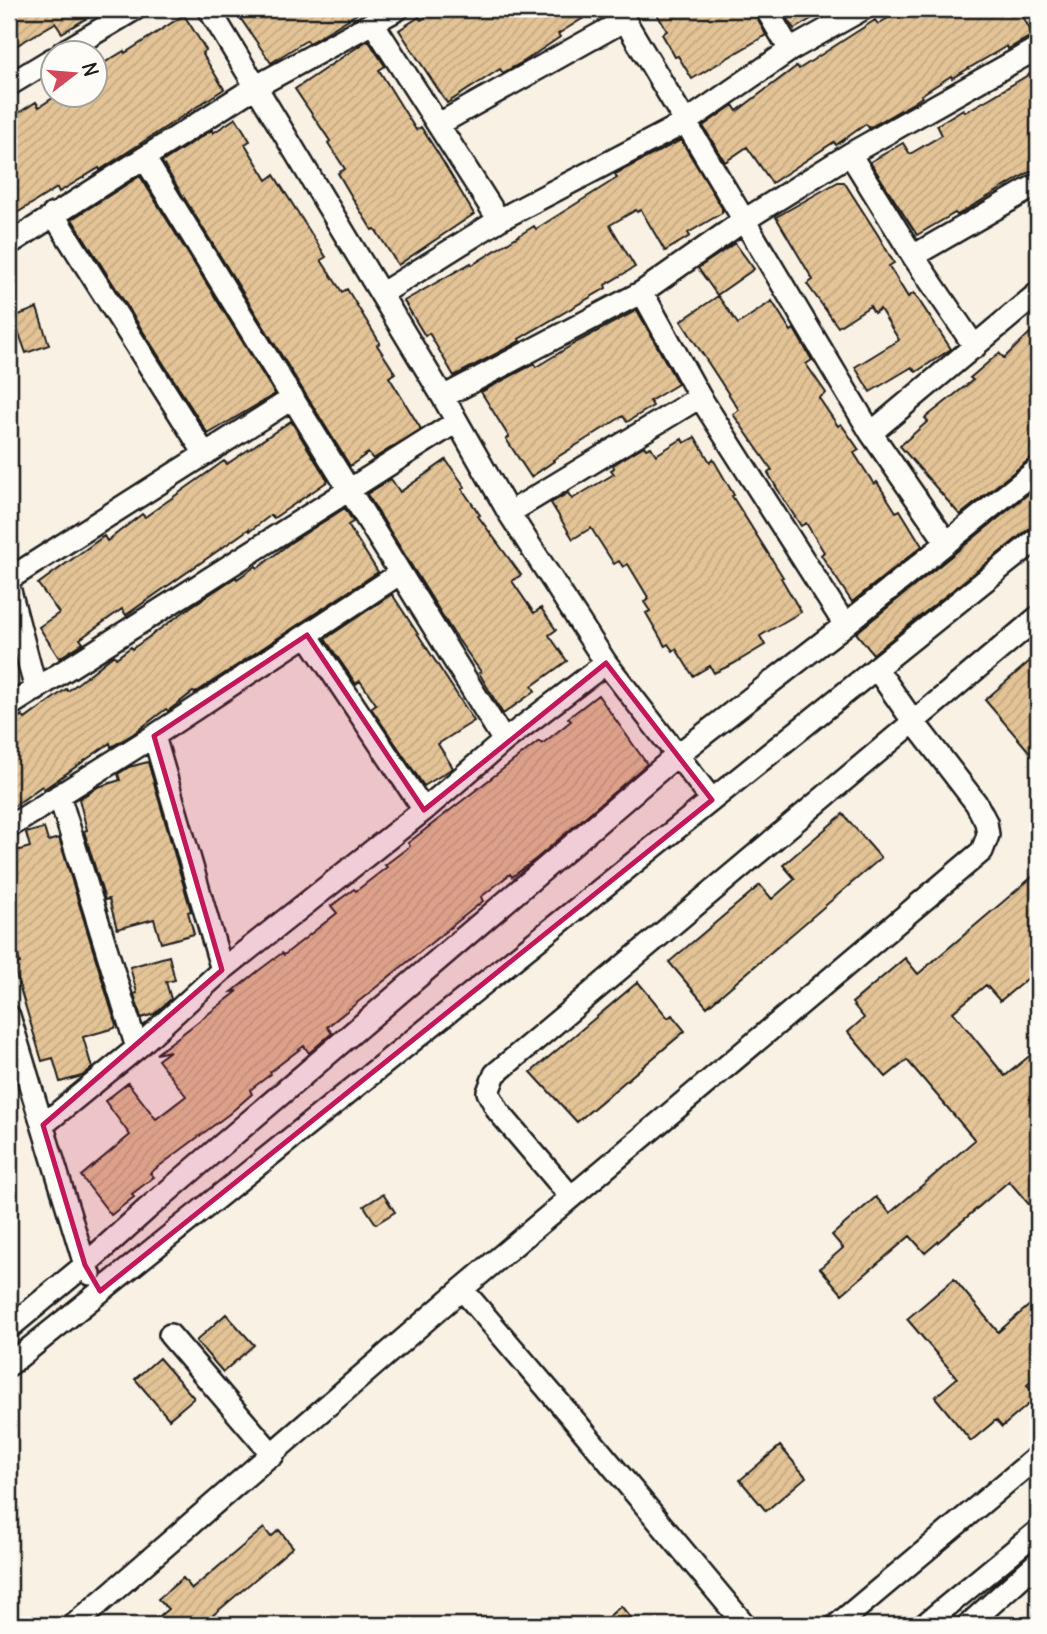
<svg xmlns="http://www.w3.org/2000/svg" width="1047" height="1634" viewBox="0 0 1047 1634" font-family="Delius,sans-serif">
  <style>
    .building { fill: url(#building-hatch); stroke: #1c1c1c; stroke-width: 2 }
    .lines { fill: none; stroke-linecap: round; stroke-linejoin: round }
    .minor-casing { stroke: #1c1c1c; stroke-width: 26 }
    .minor { stroke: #fdfcf7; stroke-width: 21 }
    .marked { fill: #c2185b; fill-opacity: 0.2; stroke: #c2185b; stroke-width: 5; stroke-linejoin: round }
  </style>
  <defs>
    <pattern id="building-hatch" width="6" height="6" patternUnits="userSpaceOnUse" patternTransform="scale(1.75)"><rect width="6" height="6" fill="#e4c497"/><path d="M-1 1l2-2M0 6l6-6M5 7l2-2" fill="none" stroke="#c3a882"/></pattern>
  </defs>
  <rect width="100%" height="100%" fill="#f8f1e4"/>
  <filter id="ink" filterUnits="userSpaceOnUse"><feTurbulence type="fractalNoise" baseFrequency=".0143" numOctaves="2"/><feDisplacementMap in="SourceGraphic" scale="14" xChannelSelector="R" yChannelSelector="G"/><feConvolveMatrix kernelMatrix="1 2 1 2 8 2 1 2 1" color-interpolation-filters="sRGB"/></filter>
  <g filter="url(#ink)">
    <path class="building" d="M17,9H102L62,33L55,23L9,50V14Z
      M234,9H365L309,43L307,40L271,63Z
      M439,9H598L558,34L560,37L523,62L503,73L500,69L447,103L399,30L419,17L421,20Z
      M654,9H753L766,35L692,79L678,56L675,57L662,34L667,31Z
      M781,9H828L794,29Z
      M903,9H1019L1033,35L1008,49L1007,46L952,78L951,76L921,95L922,97L913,103L869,128L866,124L836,145L834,142L772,183L747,147L725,162L703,126L733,105L737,111L797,66L799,69L875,20L878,24Z
      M184,15L206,50L202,53L224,89L100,170L99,168L59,192L57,188L9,218V119L36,102L39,107L59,94H94V69L124,51L125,53Z
      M368,40L385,66L379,70L416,130L421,127L439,155L474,214L398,265L375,229L372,230L356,204L338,173L345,169L328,143L330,141L295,89Z
      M1038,69V167L957,215L955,213L917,235L870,162L903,143L910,154L942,135L937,125L963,109L965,112L990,98Z
      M236,118L250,141L245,144L267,180L274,175L326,257L321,260L342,292L347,289L380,343L377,345L395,373L389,377L421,429L373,459L368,453L350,466L162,162L212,130L213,133Z
      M681,140L722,208V213L688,233L690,236L665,251L641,210L637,212L636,210L610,225L635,267L605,285L606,288L519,339L520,341L454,376L429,333L425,336L404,301L471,263L472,265L534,226L536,229L617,178L615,174Z
      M140,176L275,394L208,434L72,219Z
      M838,182H844L878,235L894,263L889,266L908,297L914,293L951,349L916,372L912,367L870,392L855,367L899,340L880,309L874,313L870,306L838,327L807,284L813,280L776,217Z
      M735,243L754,269L717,295L698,268Z
      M718,296L738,324L772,301L791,331L794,329L812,360L806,364L826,393L819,398L838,426L841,424L859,450L854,453L874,484L877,482L896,512L900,510L922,546L852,602L821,555L824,552L806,523L801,526L784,500L768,473L772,470L733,414L739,410L681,321Z
      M37,308L49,345L26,353L13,317Z
      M637,310L678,384L650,401L653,406L627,422L623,416L553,460L554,461L531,477L506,439L509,437L481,392L534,364L536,367L577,342Z
      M1038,325V456L1030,459L960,515L900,446L928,421L925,418L973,380L970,378L999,353L1004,358Z
      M291,421L328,481L274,518L271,515L250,531L249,529L126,615L122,609L80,639L83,643L59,658L39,627L59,613L38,584L104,536L107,541L142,514L145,517L224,461L227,464Z
      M695,437L710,462L713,459L734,495L732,496L783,577L781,578L801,612L760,636L765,645L733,664L714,673L710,666L693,676L676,649L673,651L668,644L665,646L646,613L650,611L644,602L649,599L628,564L623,567L619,561L614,564L591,528L573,539L551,503L568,493L572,499L614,474L611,470L614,468L613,465L644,446L646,449L651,447L656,455L682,439L684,443Z
      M446,460L465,487L462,489L480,515L478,516L521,575L512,581L534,613L541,608L556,630L549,635L567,661L532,686L535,691L503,714L479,673L481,672L454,634L367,494L391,479L400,492Z
      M1038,486V525L1030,528L873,654L856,633Z
      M345,508L353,522L348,525L378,572L195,693L193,692L168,711L166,709L133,734L111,747L110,743L44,789L42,786L9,810V725L22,715L25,719L66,689L68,691L114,655L116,658L131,647L132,649L192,606L236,577L237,579L256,566L258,568L290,543Z
      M392,594L474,721L438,744L453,768L424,786L371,708L376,704L360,681L356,684L325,639Z
      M1038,654V762L985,700Z
      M598,695L647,764L537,858L512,877L510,874L481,897L483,901L327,1027L332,1033L309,1053L304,1046L270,1072L271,1074L250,1090L252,1094L229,1114L150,1173L154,1177L132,1194L134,1197L111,1215L81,1176L130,1135L105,1101L128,1083L156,1119L186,1096L158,1060L170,1051L156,1054L238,991L232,992L258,971L282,953L284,955L337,913L331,906L354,889L356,891L387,867L385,865L410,846L408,843L539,741L542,744L571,721L568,718Z
      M148,762L191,911L188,912L194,934L161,943L154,919L117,929L109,899L105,900L84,831L87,830L79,799L98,787L120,780L118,774L129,767Z
      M843,814L881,858L707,1007L669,962L760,885L772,899L795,879L783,865Z
      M44,828L48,841L59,838L116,1025L115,1028L83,1037L92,1068L82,1076L60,1082L53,1058L42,1061L13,965L20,963L9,924V853L30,847L26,833Z
      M1038,872V942L1030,949L1038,959V970L1000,1001L986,985L953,1012L1005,1076L1038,1049V1215L1009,1181L925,1253L910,1236L842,1294L820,1268L843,1248L832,1235L876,1197L890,1213L975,1140L907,1060L886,1077L848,1032L864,1018L852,1003L905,958L918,974Z
      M169,956L175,980L166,982L171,999L154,1014L141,1018L134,994L137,993L130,967Z
      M638,982L668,1018L672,1015L685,1031L577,1122L531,1072Z
      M383,1194L395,1212L376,1224L364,1206Z
      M954,1279L998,1332L1038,1298V1375L1027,1385L1037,1397L1002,1427L996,1420L971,1441L935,1397L957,1378L907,1319Z
      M226,1314L254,1345L223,1372L196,1341Z
      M159,1358L194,1398L169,1419L135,1379Z
      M780,1446L806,1477L766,1511L740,1480Z
      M264,1528L271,1537L279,1530L293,1547L212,1616L220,1625H149L168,1609L158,1599L183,1578L192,1589Z
      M621,1606L637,1625H599Z"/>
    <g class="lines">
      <defs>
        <path id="minor" d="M209,9L443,397L509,513L606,663L712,800
          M618,9L871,433L947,543
          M766,9L790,50
          M373,23L499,220
          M63,52L135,9
          M9,85L52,59
          M439,124L625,20
          M850,154L913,256L975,347
          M145,159L504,741
          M53,214L205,454
          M9,244L255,87L398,9
          M913,256L1038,184
          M642,292L700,397L845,625
          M381,294L499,220L686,122L790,50L863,9
          M443,397L642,292L743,221L850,154L1038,48
          M871,433L1038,293
          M509,513L700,397
          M9,579L293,398
          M9,587L36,690
          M307,635L424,810
          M9,706L456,422
          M154,736L222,970
          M59,795L137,1048
          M9,827L154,736L399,574
          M9,1016L85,1265L90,1274
          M43,1125L137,1048L222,970L424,810L504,741L606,663
          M571,1197L498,1111L488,1092L495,1074L1038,617
          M462,1289L574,1420L745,1625
          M9,1328L85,1265L147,1209L676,756L845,625L1038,469
          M170,1335L273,1455
          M9,1365L1038,538
          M74,1625L462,1289L982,851L988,835L986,822L976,803L913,721L876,668
          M837,1625L1038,1456
          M924,1625L1038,1531
          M968,1625L1038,1562"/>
      </defs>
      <use href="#minor" class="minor-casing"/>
      <use href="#minor" class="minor"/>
    </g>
  </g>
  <path class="marked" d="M307,635L424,810L606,663L712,800L100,1291L85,1265L43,1125L222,970L154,736Z"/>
  <rect width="1047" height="1634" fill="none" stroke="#fdfcf7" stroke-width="35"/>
  <rect x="18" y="18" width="1012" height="1599" fill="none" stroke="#1c1c1c" stroke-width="2.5" filter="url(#ink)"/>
  <g transform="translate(74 74) rotate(74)"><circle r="33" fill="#fdfcf7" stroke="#a3a29f" stroke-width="2"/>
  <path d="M0-5L12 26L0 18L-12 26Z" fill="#d1495b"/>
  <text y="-10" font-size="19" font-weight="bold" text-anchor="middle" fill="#1c1c1c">N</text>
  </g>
</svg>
